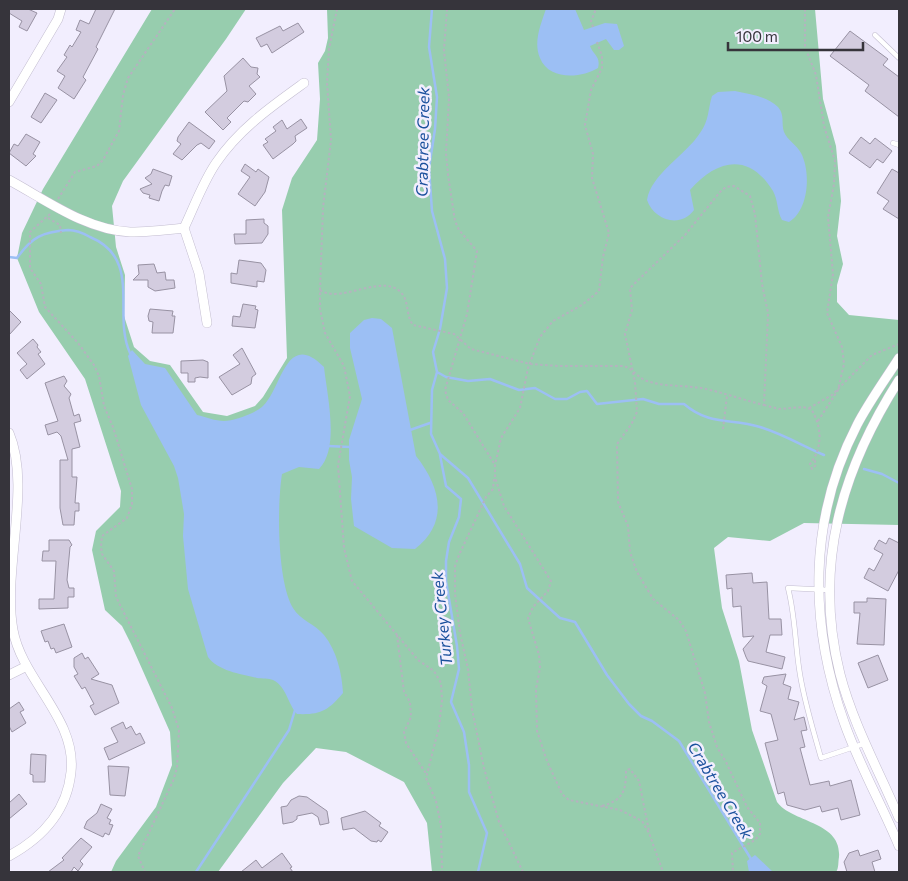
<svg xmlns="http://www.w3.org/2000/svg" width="908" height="881" viewBox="0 0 908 881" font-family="Commissioner,sans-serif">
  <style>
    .green { fill: #97cdae }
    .water { fill: #9cbff4 }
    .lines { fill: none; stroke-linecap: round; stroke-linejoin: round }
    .stream { stroke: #9cbff4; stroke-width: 2.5 }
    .building { fill: #d3ccdf; stroke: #9892a3 }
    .service-casing { stroke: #c3bdd0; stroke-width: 5.5 }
    .minor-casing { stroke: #c3bdd0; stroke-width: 10 }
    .path { stroke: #b5b2bf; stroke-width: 2; stroke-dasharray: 2.5 2.5; stroke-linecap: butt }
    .service { stroke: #fff; stroke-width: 4.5 }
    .minor { stroke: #fff; stroke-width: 9 }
    .labels { text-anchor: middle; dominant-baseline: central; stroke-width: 5; stroke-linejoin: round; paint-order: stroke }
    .water-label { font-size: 16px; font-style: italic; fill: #1b519d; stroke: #f2eefe }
  </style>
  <rect width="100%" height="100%" fill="#f2eefe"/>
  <path class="green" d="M152,9H246L226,39L123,181L112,206L116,247L125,275L124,316L134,347L150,361L170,365L203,412L227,416L255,406L263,397L287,358L282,210L292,178L317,140L320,99L318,63L325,51L328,38L327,9H815L823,99L836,146L841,201L837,236L843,264L837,285V302L849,315L899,320V525L804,523L770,541L728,537L714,548L722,608L739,661L752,730L777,802C792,823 842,821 839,857C838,862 839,868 836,872H432L427,823L404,782L346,752L316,748L283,783L218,872H111L116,861L156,807L172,765L170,732L131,644L122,626L105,610L92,550L96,531L120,507L121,491L85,379L39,312L17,258L22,233L43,189Z"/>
  <path class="water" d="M546,9H575L584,30L605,23L617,24L624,46L619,50H614L606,39L590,46C593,55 601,56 598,68C582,78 549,81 540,58C533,42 541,24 546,9Z
    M735,91C749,94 767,96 778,107C785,115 781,123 784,132C787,140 797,145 801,153C811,172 809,210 789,222L782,220C777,211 778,200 773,191C749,152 717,159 690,190L694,210C680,229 654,220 647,200C651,174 686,155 700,133C709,121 708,109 712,96L718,92Z
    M372,318L381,319L392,328L416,456C440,486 450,522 415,549L392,548L354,526L351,499L352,477L349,460V440L362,399L350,348V333L364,320Z
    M132,350L145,364L165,368L197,415C206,417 215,421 224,421C234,421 256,413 263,406C282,388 286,329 324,367C327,395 340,448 319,469L299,467L282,474C277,505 277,581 293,608C300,620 315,624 324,635C337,651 342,674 343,693C328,711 320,715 297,714C288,704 286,686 273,680C269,678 262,679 257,678C241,674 218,671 208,657L188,589L183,536L184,514L178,478L174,466L141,405L128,356Z
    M755,855L773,872H749L747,861Z"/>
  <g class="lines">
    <path class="stream" d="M432,9L429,47L437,97L435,129L429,168L432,211L445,259L447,288L440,329L433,352L437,372L432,390L431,434L440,454L468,478L520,564L527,588L560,618L575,622L607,675L629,704L641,716L652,721L679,741L751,859
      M9,257L17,258C32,237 42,232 68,230C76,230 83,233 90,237C143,259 112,314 130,353
      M437,372L446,377L468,381L490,379L519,390L535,388L555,399H567L580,392L587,391L597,404L643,399L659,404H684C710,426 730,418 760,427C783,434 803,446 824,455
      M410,430L430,423
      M328,446L350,447
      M440,455L446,486L461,499L459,517L449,542L446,561V581L457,646L459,669L451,702L464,732L469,765V792L487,833L478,872
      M864,469L882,474L899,483
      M196,872L289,730L295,710"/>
  </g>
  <path class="building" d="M9,9H28L37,13L27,31L19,27L22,21L9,13Z
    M96,9H115L96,47L98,49L83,77L86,80L74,99L58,88L65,76L57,71L67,57L64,55L70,45L72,47L81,32L76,30L80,20L89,24Z
    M298,23L304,32L272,53L267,44L261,47L256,38L280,26L283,31Z
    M850,31L888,59L883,65L899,77V117L865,91L869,85L830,56Z
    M243,58L251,67L258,68L257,74L260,77L249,86L256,94L248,102L244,101L227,118L231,122L223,130L205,112L227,91L224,76Z
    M45,93L57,100L41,123L31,117Z
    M301,119L307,128L295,136L296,141L293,144L273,159L263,145L268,142L265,139L276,131L273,127L282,120L287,129Z
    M189,122L215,141L209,149L201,143L197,145L182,160L173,154L181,144L177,141L178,137Z
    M26,134L40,142L33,154L36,156L26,166L9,153L14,144L18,146Z
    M861,137L870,144L875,138L892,151L883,163L877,159L870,168L849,153Z
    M245,164L256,172L258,169L269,177L265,192L255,206L238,194L250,177L241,171Z
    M153,169L172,176L169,186L165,185L162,191L159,201L149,198L150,195L143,193L140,189L152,184L145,178L151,174Z
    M892,169L899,173V219L883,209L889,201L877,193Z
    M264,219V223L268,226V234L262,243L235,244L234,234H246V220Z
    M239,260L261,263L266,270L264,282L257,281V287L231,283V273L237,274Z
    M154,264L157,273L165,272L166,280H174L175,288L155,291L148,287V280H133L139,274L138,265Z
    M243,304L256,306L255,309L258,310L255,328L232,326L233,316L240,317Z
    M150,309L173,311L172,316H175L173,333H152L153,322L149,321L148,316Z
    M9,310L21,322L9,335Z
    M33,339L38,345L37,347L41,352L38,354L45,364L27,379L20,370L27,364L17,353Z
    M242,348L256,374L252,377L251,384L232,395L219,377L240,364L233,355Z
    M203,360L208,362V378L200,377L195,378V382H188V373H181V361Z
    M64,376L67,381L64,386L71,394L69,398L74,416L79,414L81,421L74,423L80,447L72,449V477H77L75,503H79V511H75L74,525H63L60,508V460H68L61,436L57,432L48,435L45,425L58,421L45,383Z
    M889,538L899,543V570L888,591L864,578L869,568L874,571L883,554L874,549L879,540L886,544Z
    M49,540H69L72,545L70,547L67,580L69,588H74V597H68V608L39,609V599H54L56,561H42L43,551H49Z
    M752,573L753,583L767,582L769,619H781L782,635H770L766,652L785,657L782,669L748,661L746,657L743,649L754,636L743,637L741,606L733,607L732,588L727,589L726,575Z
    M867,598L886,599L884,645L857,644L860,613H854V602H867Z
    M64,624L72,647L56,653L54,648L51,649L48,641L45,642L41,631Z
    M82,653L85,659L88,657L99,674L91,679L112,685L119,703L95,715L90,706L94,704L85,687L82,689L74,676L78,674L74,667V658Z
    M878,655L888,680L868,688L858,663Z
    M786,674L783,684L791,687L788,699L799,702L794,720L804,717L807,730L801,731L805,747L800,748L810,785L829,781L830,786L851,780L860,815L841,820L838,808L822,812L820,806L805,810L787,805L784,792L778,794L765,743L778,740L771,714L760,711L767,686L762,683L764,677Z
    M19,702L24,710L20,712L26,723L12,732L9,726V709Z
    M123,722L126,729L131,726L136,735L140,733L145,743L109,760L104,748L118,742L111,728Z
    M31,754L46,755L45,782H33V775L30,774Z
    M108,766L129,767L125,796L110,795Z
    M19,794L27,804L9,819V803Z
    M299,796L307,797L327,811L329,823L320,825L318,817L312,813L297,816V819L293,822L283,824L281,807L287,806L291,800Z
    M101,804L112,809L107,818L111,820L109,824L113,825L109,835L105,833L103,837L84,828L87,821L97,813Z
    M365,811L381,823L379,826L388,832L381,842L378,840L377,842L371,841L354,828L343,830L341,818Z
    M81,838L92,847L80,861L83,864L78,871L74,867L71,872H48L64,860L62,858Z
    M858,850L860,856L878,850L881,859L872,862L875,872H847L844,862L849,853Z
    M282,853L292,867L290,868L293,872H241L256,860L262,868Z"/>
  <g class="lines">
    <defs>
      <path id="service" d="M875,35L899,58
        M893,143L899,145
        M830,590L788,588C795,615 795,641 799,668C803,698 813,729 821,758L866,743"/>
      <path id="minor" d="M9,102L58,19L61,9
        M9,180C46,200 86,230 130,232C148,232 166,230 184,228
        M184,228C194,207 203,182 216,163C239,129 272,106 304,83
        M184,228L199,273L207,323
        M899,358C885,380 869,402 857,425C808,520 809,623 844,722C859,765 882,805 899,846
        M899,380C841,471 813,566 840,674C853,724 879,771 899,818
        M9,433C32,487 2,570 13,630C22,680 77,719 71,772C67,811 42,838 9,856
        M9,675L25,667"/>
    </defs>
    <use href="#service" class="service-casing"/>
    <use href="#minor" class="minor-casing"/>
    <path class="path" d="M337,9L329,49L327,83L331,140L323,208L320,290V309L325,333L344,366L350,396L338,465L344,548L352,581L418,660L434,671L441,683L442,700L439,727L426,778L436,801L441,826L442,872
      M447,9L444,50L449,98L446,153L448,175L455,221L459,230L477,251L467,314L445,390L448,400L463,413L495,465
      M805,9V47L816,75L824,126L835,161L834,184L828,217L833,274L827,313L842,347L844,364L838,390L818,421
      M593,27L591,21L596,9
      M597,42L602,56V68L591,90L585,125L593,154L592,178L609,233L603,257L599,291L582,305L553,321L540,337L528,368L520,408L501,438L495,465V477L504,506L551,581L548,591L533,607L528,618L539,655L540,668L536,689L537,731L547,761L562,794L569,800L620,810L642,821L649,833L663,872
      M58,199L75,172L97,166L103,160L119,131L123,95L128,78L175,9
      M50,214L30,232V268L41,284L45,307L78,343L94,365L99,376L104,406L113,427L132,489V504L127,518L102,536L101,547L102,554L114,571L116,597L172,708L179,730L177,768L173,781L138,856L145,872
      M48,218L60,225L61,233
      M320,290C342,305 385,270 403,295C409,304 406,316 413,325L454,334L471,349L530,364L558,366H624C633,369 638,378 647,381C664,387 683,385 701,388C722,392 743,400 764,405L768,313L762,284L755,214L750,196L734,186L726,187L720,192L685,235L630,288L632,310L625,334L635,382L637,412L632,423L617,444L618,502L628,526L630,552L637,572L653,599L679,620L686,631L705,693L709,722L717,747L726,762L747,807L760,823V834L755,840L732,853L733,872
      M764,405L779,409L803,407L811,409C822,426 823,448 810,464L812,469L816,465L814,458
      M809,408L832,395L872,355L899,344
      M723,429L727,396
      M494,479L493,489L486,497L459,555L455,566V594L460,633L468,669L472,709L484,768L499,822L523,872
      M397,635L404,692L410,702L411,717L404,732L406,743L427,775
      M602,806C624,800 626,790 626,770L630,769L639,781L649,831"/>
    <use href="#service" class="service"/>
    <use href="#minor" class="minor"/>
  </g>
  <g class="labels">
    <g class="water-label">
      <text transform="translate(422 142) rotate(-89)">Crabtree Creek</text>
      <text transform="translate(441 619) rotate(-96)">Turkey Creek</text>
      <text transform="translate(721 790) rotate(59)">Crabtree Creek</text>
    </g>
  </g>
  <rect width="908" height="881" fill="none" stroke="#36343b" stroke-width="20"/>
  <path d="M728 42v8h135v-8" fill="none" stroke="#36343b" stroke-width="2.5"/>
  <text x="736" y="42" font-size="15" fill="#36343b" stroke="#f2eefe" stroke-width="4" paint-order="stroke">100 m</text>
</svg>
